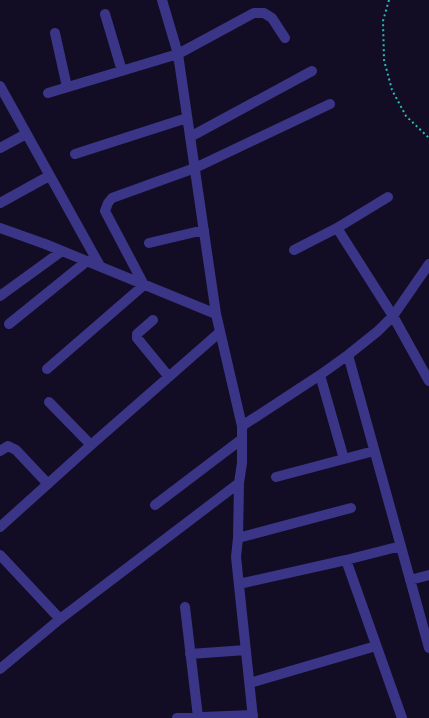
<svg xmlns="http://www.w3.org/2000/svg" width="429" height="718" viewBox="0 0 429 718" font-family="Barlow,sans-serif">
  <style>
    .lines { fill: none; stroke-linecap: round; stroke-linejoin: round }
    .path { stroke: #27beba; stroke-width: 2; stroke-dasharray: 2 3; stroke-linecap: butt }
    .street { stroke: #3b3587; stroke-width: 10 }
  </style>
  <rect width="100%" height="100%" fill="#120d25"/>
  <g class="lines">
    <path class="path" d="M389,0L383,21L384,60L392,90L406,116L429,138"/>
    <path class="street" d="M162,0L178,54L216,314L242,426V463L239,483L238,538L236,557L253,718
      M105,14L122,71
      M55,33L67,87
      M0,86L100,266
      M48,93L178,54L254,13H264L272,18L285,38
      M190,137L312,71
      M0,148L26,134
      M75,154L187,118
      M0,203L49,176
      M0,228L45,244L216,314
      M337,228L393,316L429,381
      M149,243L204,230
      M294,250L337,228L388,197
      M0,296L62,251
      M153,320L137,334V338L169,377
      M9,324L87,261
      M348,355L429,648
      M47,369L144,285L105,211L108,203L112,198L195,168L330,104
      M320,375L344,459
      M49,402L91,445
      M242,426L320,375L348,355L378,331L393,316L429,264
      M0,451L8,446L16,450L48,484
      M276,477L374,451
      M155,505L242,439
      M0,527L91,445L220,332
      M238,538L351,508
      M0,555L60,619
      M346,560L402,718
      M410,580L429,575
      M239,584L346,560L401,546
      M185,607L198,717
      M190,654L246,650
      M0,669L60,619L239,483
      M250,683L376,646
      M177,718L253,715"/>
  </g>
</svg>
